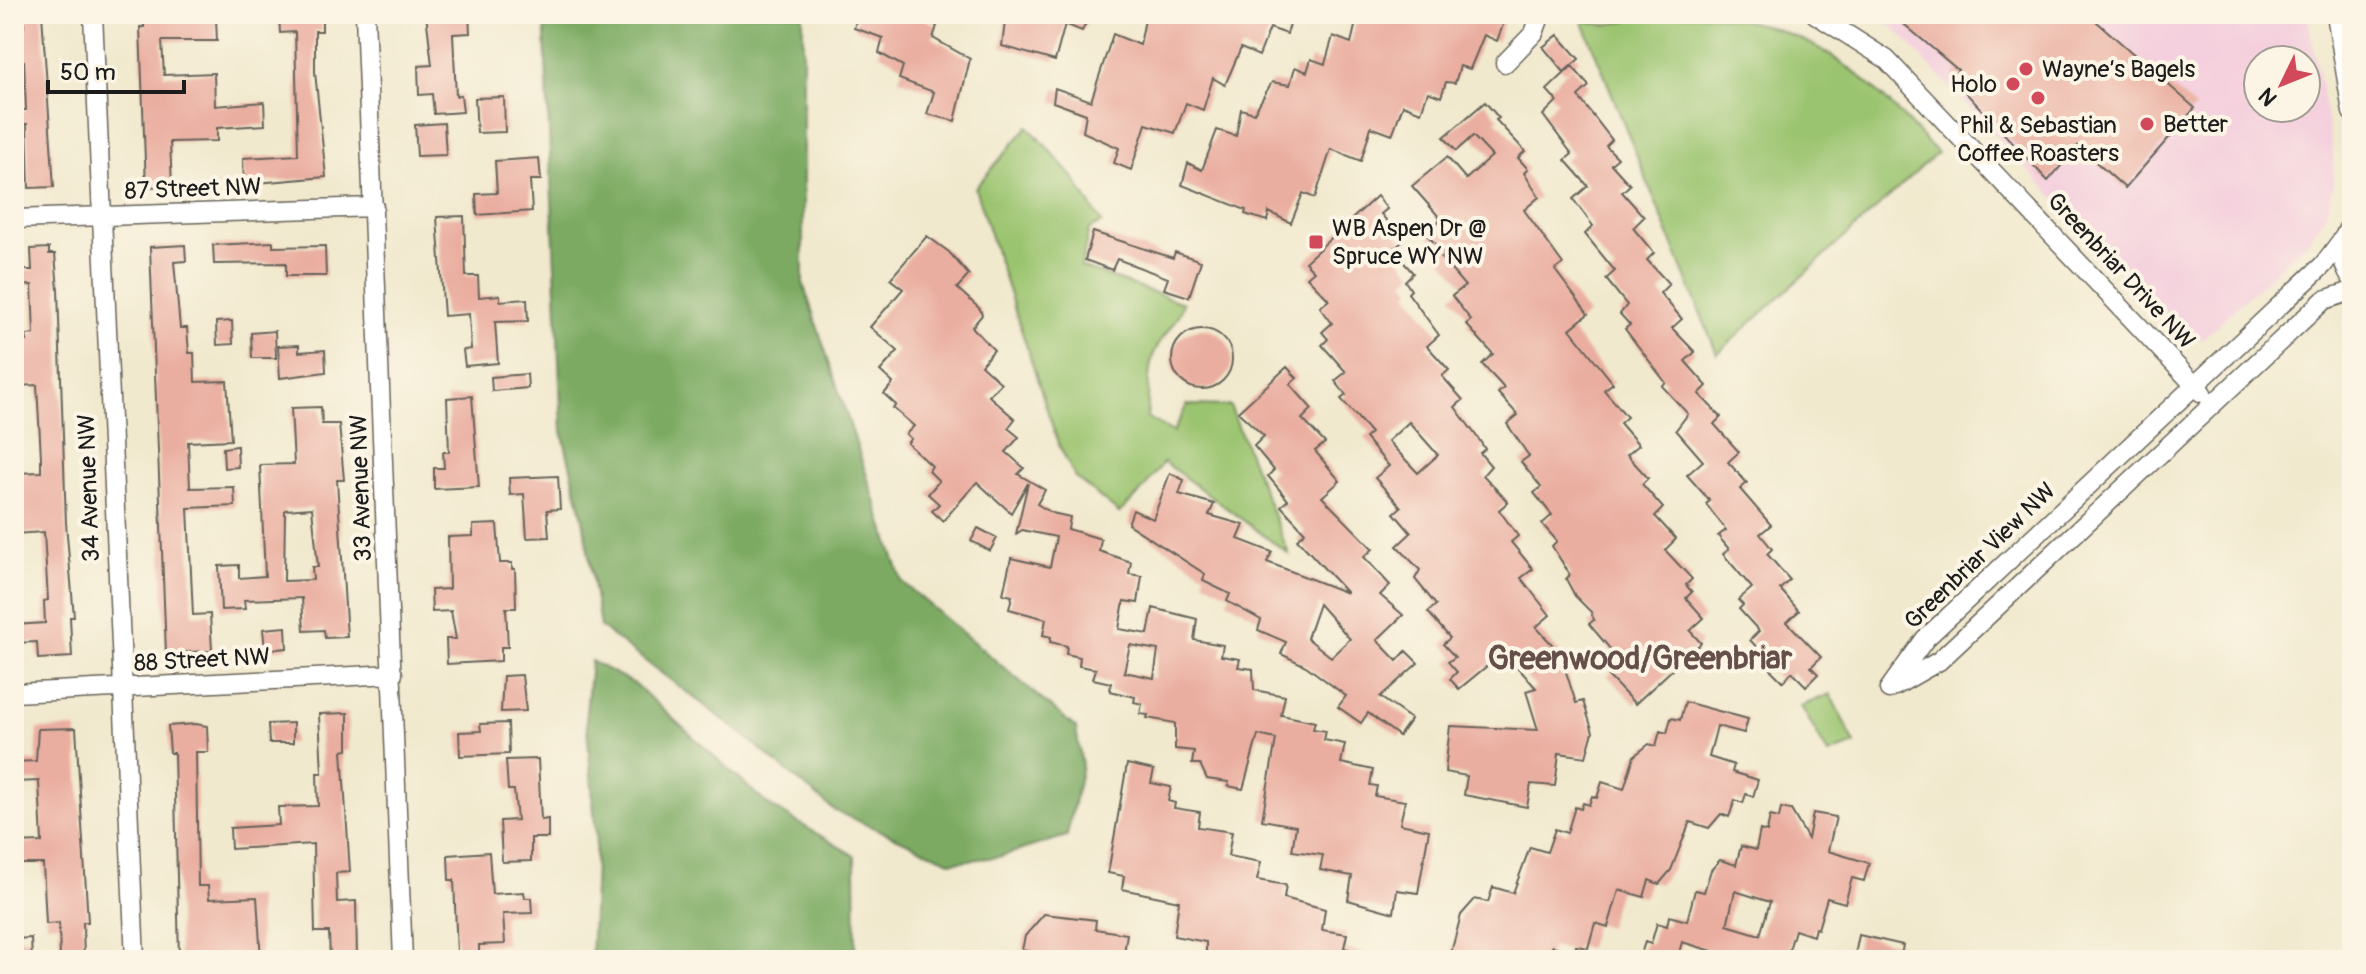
<svg xmlns="http://www.w3.org/2000/svg" width="2366" height="974" viewBox="0 0 2366 974" font-family="Pangolin,sans-serif">
  <style>
    .built { fill: #f4cfdd; fill-rule: evenodd }
    .green { fill: #9bc470; stroke: #5c7046; stroke-width: 2 }
    .forest { fill: #7caa62; stroke: #4c633f; stroke-width: 2 }
    .building { fill: #eaaea0; fill-rule: evenodd }
    .lines { fill: none; stroke-linecap: round; stroke-linejoin: round }
    .minor-casing { stroke: #67645a; stroke-width: 21 }
    .minor { stroke: #fff; stroke-width: 18 }
    .poi-dot { fill: #d1495b; stroke: #fcf5e5; stroke-width: 3 }
    .labels { text-anchor: middle; dominant-baseline: central; stroke-width: 8; stroke-linejoin: round; paint-order: stroke }
    .poi-label { font-size: 24px; fill: #1c1c1c; stroke: #fcf5e5; text-anchor: start }
    .street-label { font-size: 24px; fill: #1c1c1c; stroke: #fcf5e5 }
    .district-label { font-size: 32px; font-weight: bold; fill: #644f4a; stroke: #fcf5e5 }
  </style>
  <rect width="100%" height="100%" fill="#fcf5e5"/>
  <filter id="ink" filterUnits="userSpaceOnUse"><feTurbulence type="fractalNoise" baseFrequency=".0125" numOctaves="2"/><feDisplacementMap in="SourceGraphic" scale="16" xChannelSelector="R" yChannelSelector="G"/><feConvolveMatrix kernelMatrix="1 2 1 2 8 2 1 2 1" color-interpolation-filters="sRGB"/></filter>
  <filter id="wash" filterUnits="userSpaceOnUse"><feTurbulence type="fractalNoise" baseFrequency=".006" numOctaves="4" result="noise"/><feDisplacementMap in="SourceGraphic" scale="32" xChannelSelector="R" yChannelSelector="G"/><feGaussianBlur stdDeviation="1.8" result="paint"/><feColorMatrix in="noise" values="0 0 0 0 0 0 0 0 0 0 0 0 0 0 0 0 0 1.4 0 .05"/><feComposite in="paint" operator="in"/></filter>
  <g filter="url(#wash)">
    <rect width="100%" height="100%" fill="#f1e9ce"/>
    <path class="built" d="M1873,14H2307L2333,151V187L2325,216L2310,239L2201,340L2184,335L1893,27ZM2258,60H2306V108H2258Z"/>
    <path class="green" d="M1707,14C1820,28 1863,74 1937,153L1717,354L1582,20L1605,25L1648,16Z
      M1028,126L1073,177L1102,223L1089,229L1081,267L1183,303C1178,324 1158,337 1152,359C1147,376 1149,399 1147,417L1173,432L1187,405L1230,406L1289,554L1164,462L1140,493L1119,513L1075,477L1058,443L975,188Z
      M1830,694L1855,744L1828,754L1801,706Z"/>
    <path class="forest" d="M544,14H803V283L902,582L1076,728L1082,766L1067,836L998,857L952,862L835,811L737,730L600,627L583,518L562,431Z
      M591,661L635,684L767,804L855,856L856,960H591L596,837L586,714Z"/>
    <g id="blocks">
      <path class="building" d="M24,14H42L54,187L29,188L27,124H17L16,110H26L24,61H19V45H14V28L24,27Z
        M144,14H167V20L216,18L217,41H162L164,75L214,73L215,106L264,102L265,125L217,128V141L170,142L172,186L146,187L140,27H144Z
        M279,14H322V31H315V72L326,177L244,184L243,158L298,155L295,32L280,33Z
        M426,14H469L470,33L453,34L456,96L461,95L463,112L434,114L432,94L419,95L418,66L432,65Z
        M858,14H915L937,26L933,38L970,59L955,121L927,114L934,92L899,79L903,66L879,53L883,38L854,28Z
        M1006,14H1091L1082,31L1065,24L1055,61L1002,46Z
        M1146,14H1293L1287,34L1270,28L1259,56L1241,48L1225,85L1213,78L1203,110L1186,103L1175,133L1146,124L1131,170L1114,163L1119,148L1083,132L1086,114L1053,102L1055,88L1091,101L1113,34L1140,45Z
        M1358,14H1507L1497,41L1484,35L1470,69L1460,66L1455,83L1446,82L1441,97L1428,92L1421,112L1403,105L1392,135L1371,127L1361,161L1331,149L1315,198L1303,193L1291,223L1269,212L1267,221L1245,214L1246,210L1182,185L1188,163L1202,170L1217,130L1236,136L1241,109L1254,113L1272,82L1290,85L1295,67L1307,72L1311,59L1325,64L1333,36L1351,43Z
        M1892,14H2088L2195,108L2125,188L2078,146L2048,181L1952,78L1958,70Z
        M1558,35L1579,59L1564,72L1543,47Z
        M1572,66L1589,86L1578,96L1612,140L1606,146L1618,158L1611,164L1630,185L1622,192L1644,217L1633,228L1654,253L1647,260L1669,284L1660,293L1682,319L1672,328L1695,352L1685,361L1707,386L1699,394L1721,417L1714,424L1739,452L1728,462L1747,483L1740,489L1771,525L1760,534L1772,549L1767,554L1790,580L1780,589L1799,611L1787,622L1821,657L1811,667L1818,674L1806,686L1792,672L1783,682L1765,664L1769,660L1750,640L1759,631L1739,609L1743,605L1738,600L1752,588L1723,554L1729,549L1718,536L1726,530L1706,504L1710,501L1687,475L1703,461L1676,430L1688,414L1662,386L1666,383L1625,329L1630,325L1620,314L1627,305L1606,279L1615,271L1585,234L1593,226L1573,199L1588,186L1565,160L1572,154L1543,115L1557,101L1547,90Z
        M504,97L505,132L477,133L475,98Z
        M1485,102L1499,118L1496,120L1525,151L1518,158L1528,169L1524,173L1539,197L1524,210L1563,264L1555,270L1588,314L1570,329L1613,383L1604,390L1627,417L1620,423L1639,445L1627,455L1648,478L1642,484L1663,508L1655,516L1676,539L1665,550L1692,579L1686,585L1692,592L1686,598L1704,618L1690,631L1701,643L1635,704L1608,676L1622,663L1589,624L1594,620L1591,612L1575,596L1566,579L1570,575L1552,546L1557,541L1542,524L1552,515L1534,493L1541,487L1521,462L1529,456L1507,424L1518,415L1498,393L1504,388L1482,364L1493,354L1466,324L1471,320L1452,296L1465,286L1441,258L1445,254L1426,234L1441,219L1412,186L1447,157L1466,179L1492,156L1473,136L1456,151L1444,137Z
        M444,123L446,155L417,156L415,125Z
        M539,158L541,180H530L532,211L477,215L476,194L497,193L495,161Z
        M1377,196L1387,209L1381,214L1403,241L1393,250L1413,273L1405,281L1411,290L1408,293L1439,335L1427,346L1449,370L1442,376L1463,400L1455,407L1480,441L1485,449L1480,453L1491,466L1483,475L1508,502L1499,510L1518,536L1511,542L1533,569L1521,578L1550,615L1536,627L1573,667L1565,669L1576,703L1583,701L1593,732L1586,757L1559,753L1555,786L1531,784L1527,807L1464,795L1467,776L1445,772L1450,726L1538,730L1526,691L1536,688L1504,652L1459,689L1450,679L1457,672L1448,662L1455,657L1443,644L1450,638L1428,612L1436,605L1415,579L1420,570L1397,546L1411,533L1394,513L1401,507L1375,478L1389,466L1365,438L1371,433L1341,399L1346,395L1335,381L1346,372L1322,345L1328,339L1322,332L1332,323L1320,307L1329,300L1307,277L1314,271L1305,262ZM1409,422L1438,455L1418,473L1388,441Z
        M464,216L466,276H478L479,297L500,295V301L527,299L528,321L495,322L498,363L465,366L463,350L471,349L469,314L444,316L437,217Z
        M1093,232L1173,258L1175,252L1201,261L1189,297L1164,289L1168,278L1117,259L1112,270L1085,260Z
        M927,236L949,252L969,275L957,288L980,309L982,315L972,327L994,350L981,365L1001,383L989,396L1015,419L1008,428L1019,437L1006,452L1024,468L1018,474L1045,490L1037,504L1052,513L1070,517L1068,529L1101,539L1099,551L1131,562L1129,574L1142,576L1138,603L1124,601L1119,629L1148,634L1153,608L1197,619L1194,640L1223,645L1221,656L1240,659L1238,667L1253,669L1254,690L1285,696L1281,715L1315,722L1313,729L1326,731L1324,740L1345,744L1341,763L1373,770L1370,785L1377,786L1375,796L1405,801L1400,824L1429,830L1418,893L1397,890L1394,913L1348,900L1352,876L1320,870L1323,855L1292,851L1296,826L1262,820L1276,739L1258,735L1243,789L1228,786L1229,782L1207,779L1200,764H1192L1194,751L1175,749V723L1147,718L1148,715L1140,714L1142,704L1134,702L1135,697L1110,691L1111,683L1093,679L1096,669L1079,666L1080,657L1066,654L1067,646L1050,642L1051,637L1043,635L1046,619L1009,609L1012,596L1003,594L1011,558L1050,567L1056,537L1022,530L1016,534L1028,483L1011,513L977,482L943,521L932,511L939,504L928,494L939,481L929,471L932,466L907,443L911,439L906,434L914,426L893,408L896,405L884,394L893,383L880,371L898,351L870,327L903,289L890,279ZM1130,645L1158,650L1154,678L1124,672Z
        M273,242V247L325,246L326,276H286V263L214,264L213,245Z
        M185,245L186,261L174,262L180,328H187L189,353H194L195,382L227,381L231,440L188,442L190,488L234,487L235,506L188,508L193,615L210,614L212,651L166,653L150,247Z
        M49,248V254H55L58,290L66,523L74,617H70L72,657L38,659L37,642L14,643V625L45,623L44,601L48,600L44,532L14,534V473L41,472V457L37,385L15,386L14,341H27L26,335L34,334L32,285L17,286L16,270H32L31,249Z
        M232,321L233,344L217,345L216,322Z
        M1172 359a30 30 0 1 1 60 0a30 30 0 1 1-60 0Z
        M275,331L276,358H252L251,333Z
        M299,345V352L325,350L326,372L280,378L278,346Z
        M1287,367L1297,378L1290,384L1312,409L1302,419L1325,443L1315,451L1340,481L1322,497L1373,549L1364,557L1390,585L1380,595L1403,615L1377,640L1397,661L1406,651L1418,663L1380,697L1411,719L1399,736L1368,713L1361,723L1338,707L1346,696L1306,666L1281,654L1286,642L1258,630L1261,620L1227,601L1230,594L1203,581L1205,574L1128,524L1133,510L1153,519L1170,473L1184,480L1179,494L1214,504L1209,515L1244,525L1238,539L1272,552L1267,562L1347,593L1297,539L1305,532L1281,506L1288,500L1268,476L1274,470L1254,446L1264,436L1238,412ZM1319,604L1350,639L1331,657L1307,638Z
        M527,374L528,388L492,391L491,377Z
        M472,396L479,487L434,489V468H444L443,452H449L447,398Z
        M321,407L322,424H339L344,480H337L347,637L325,638L324,630L304,631L302,598L244,600L245,609L221,610L219,566L239,565V578L265,576L260,465L294,464L291,408ZM312,508L318,567H312L313,580L284,581L285,510Z
        M237,446L238,467L224,468L223,448Z
        M558,476L560,509L547,510L549,537L527,538L524,494L510,495L509,478Z
        M497,524L500,563H512V569H515L516,608H506L508,647H501V661L447,664L446,639H456L451,611L432,612L431,590L449,589L448,537L473,536V525Z
        M978,528L997,538L990,551L971,541Z
        M286,627L287,648L265,650L263,629Z
        M522,675L526,711L501,712L503,676Z
        M1685,702L1748,719L1744,733L1717,726L1709,757L1734,765L1732,772L1758,780L1753,797L1746,794L1743,803L1735,800L1729,817L1721,814L1709,828L1690,822L1671,870L1659,884L1649,880L1644,897L1619,890L1608,927L1595,923L1588,948L1576,946L1574,952L1552,946L1548,960L1450,957L1461,915L1475,899L1488,902L1493,887L1513,893L1530,847L1547,852L1555,829L1567,833L1575,807L1581,809L1583,803L1589,805L1592,796L1597,798L1602,782L1624,789L1634,756L1649,744L1656,746L1660,731L1667,733L1671,718L1680,720Z
        M348,713V750L342,751L350,872L336,873L337,902L356,901L357,960H330L329,932H315L313,844L231,849L230,828L279,825L278,807L318,806L317,773H322L319,714Z
        M293,723V743H269L268,724Z
        M508,723L509,754L460,756L459,732L481,731L480,724Z
        M196,724L207,726L208,752H196L198,886H208L209,899L257,897L261,960L179,957L174,753H170L168,726Z
        M76,728L88,922H83L84,960H60L59,923L46,924L43,864H14V843L42,842L39,781L14,782V762L36,761L38,729Z
        M538,759L541,820L548,819V838H531V861L502,862L500,821L517,820L514,790H508L506,760Z
        M1127,764L1154,770L1151,783L1171,787L1168,801L1175,803L1174,808L1200,812L1198,827L1232,832L1228,856L1261,862L1257,880L1286,885L1284,898L1325,909L1322,930L1347,934L1344,948L1373,956V960H1206V942L1174,936L1179,901L1122,889L1124,876L1108,873Z
        M1781,808L1791,810L1808,839L1813,813L1836,817L1828,851L1869,863L1864,881L1852,878L1845,903L1827,898L1818,929L1815,928L1813,936L1795,930L1786,960H1709L1712,951L1682,942L1677,960H1639L1645,942L1651,944L1657,923L1667,926L1669,916L1687,921L1695,890L1704,892L1711,870L1720,860L1736,865L1741,846L1756,850L1760,830L1767,832L1770,816L1779,818ZM1735,891L1770,902L1760,935L1727,925Z
        M489,852L492,894L524,892L525,898H531L532,913L503,914L505,944L479,945V953L457,954L454,880H449L448,855Z
        M1044,914L1096,920L1095,929L1127,934L1123,960H1029L1031,952L1022,950L1025,936Z
        M1859,935L1903,945L1900,960H1854Z
        M31,938L32,960H14V939Z"/>
    </g>
  </g>
  <g filter="url(#ink)">
    <use href="#blocks" fill-opacity="0" stroke="#67645a" stroke-width="2"/>
    <g class="lines">
      <defs>
        <path id="minor" d="M93,14L135,960
          M365,14L403,960
          M1815,14L1886,59L2202,393
          M2336,14L2352,112
          M1505,63L1534,33L1541,14
          M14,219L374,207
          M2352,223C2338,241 2339,260 2352,279
          M1895,686L1939,661L2324,300L2352,291
          M1889,689L1925,639L2323,265L2344,237
          M14,693L393,674"/>
      </defs>
      <use href="#minor" class="minor-casing"/>
      <use href="#minor" class="minor"/>
    </g>
  </g>
  <g class="poi-dot">
    <circle cx="2026" cy="69" r="8"/>
    <circle cx="2013" cy="84" r="8"/>
    <circle cx="2038" cy="98" r="8"/>
    <circle cx="2147" cy="124" r="8"/>
    <rect x="1308" y="234" width="16" height="16" rx="4"/>
  </g>
  <g class="labels">
    <g class="poi-label">
      <text x="2042" y="69">Wayne’s Bagels</text>
      <text x="1997" y="84" text-anchor="end">Holo</text>
      <text x="2163" y="124">Better</text>
      <text x="2038" y="125" text-anchor="middle">Phil &amp; Sebastian<tspan x="2038" dy="28">Coffee Roasters</tspan></text>
      <text x="1332" y="228">WB Aspen Dr @<tspan x="1332" dy="28">Spruce WY NW</tspan></text>
    </g>
    <g class="street-label">
      <text transform="translate(193 189) rotate(-2)">87 Street NW</text>
      <text transform="translate(2121 271) rotate(47)">Greenbriar Drive NW</text>
      <text transform="translate(89 488) rotate(-92)">34 Avenue NW</text>
      <text transform="translate(361 488) rotate(-92)">33 Avenue NW</text>
      <text transform="translate(1980 556) rotate(-44)">Greenbriar View NW</text>
      <text transform="translate(202 660) rotate(-3)">88 Street NW</text>
    </g>
    <g class="district-label">
      <text x="1640" y="659">Greenwood/Greenbriar</text>
    </g>
  </g>
  <rect width="2366" height="974" fill="none" stroke="#fcf5e5" stroke-width="48"/>
  <g transform="translate(2282 84) rotate(227)"><circle r="38" fill="#fcf5e5" stroke="#a29e95" stroke-width="2"/>
  <path d="M0-6L14 30L0 20L-14 30Z" fill="#d1495b"/>
  <text y="-12" font-size="22" font-weight="bold" text-anchor="middle" fill="#1c1c1c">N</text>
  </g>
  <path d="M48 80v12h136v-12" fill="none" stroke="#1c1c1c" stroke-width="4"/>
  <text x="60" y="80" font-size="24" fill="#1c1c1c" stroke="#fcf5e5" stroke-width="6" paint-order="stroke">50 m</text>
</svg>
